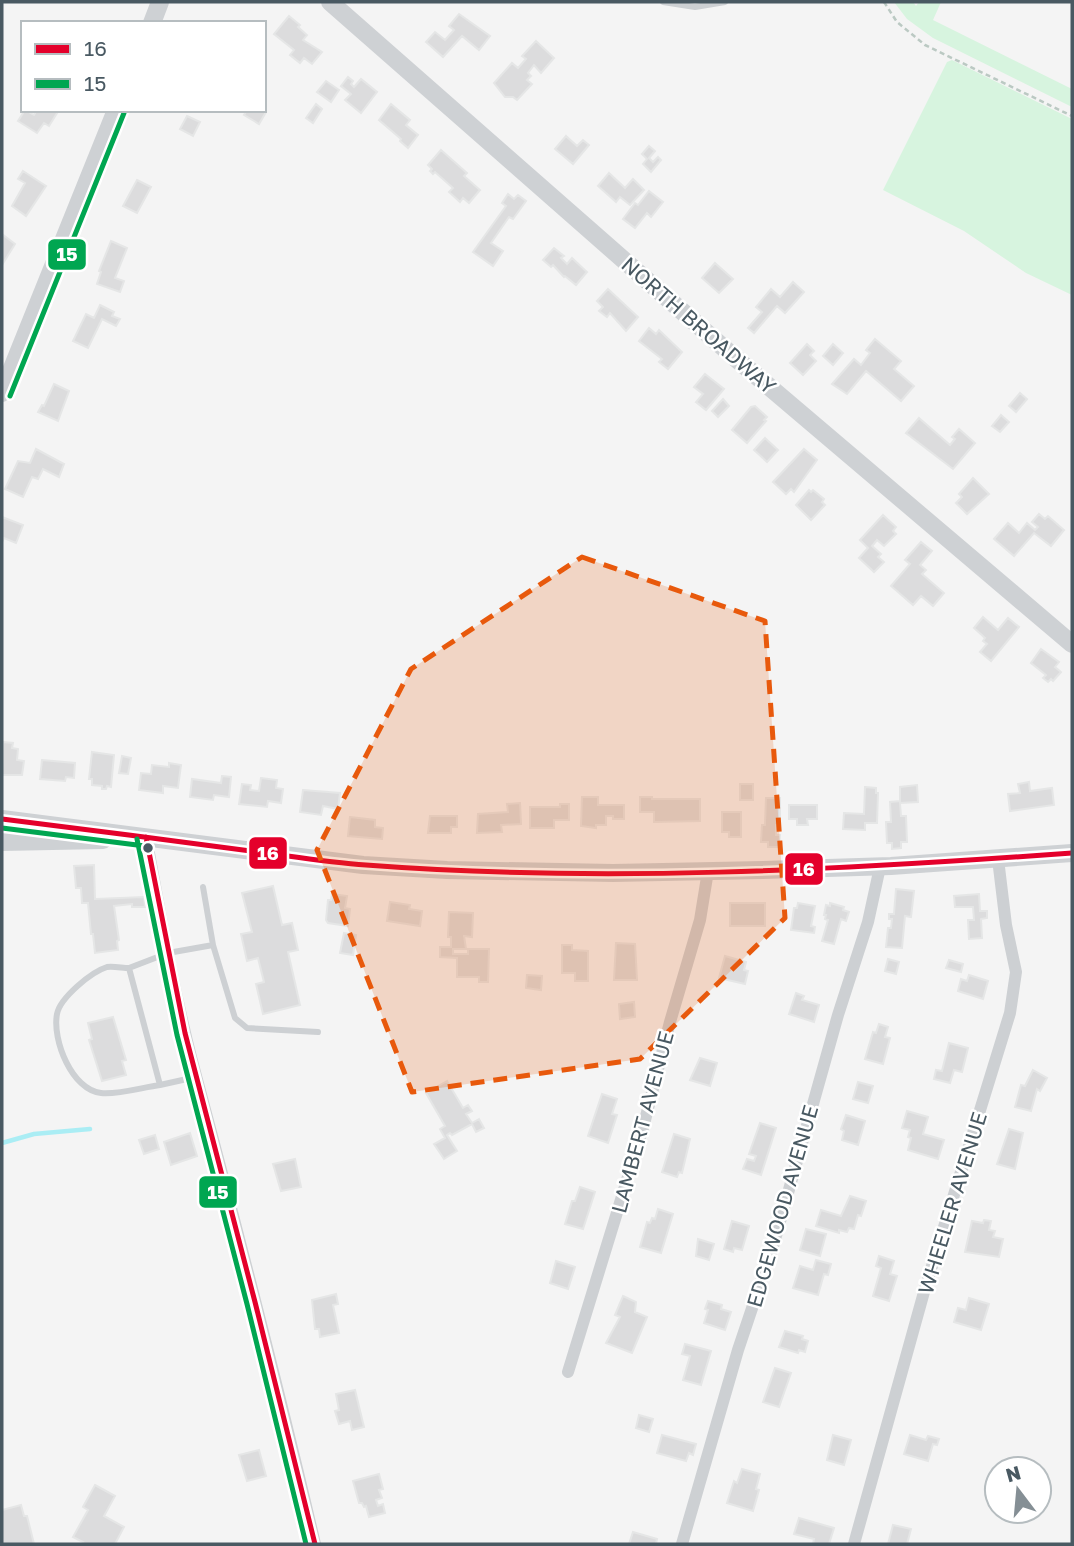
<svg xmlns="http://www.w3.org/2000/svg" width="1074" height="1546" viewBox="0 0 1074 1546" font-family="'Golos Text',sans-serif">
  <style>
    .green { fill: #d7f4df }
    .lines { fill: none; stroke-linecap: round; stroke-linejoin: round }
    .stream { stroke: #aaedf4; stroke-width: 4.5 }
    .building { fill: #dcdcdd; stroke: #e5e6e6; stroke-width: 2 }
    .path { stroke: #bbc9c3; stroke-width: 2.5; stroke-dasharray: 5 3.5; stroke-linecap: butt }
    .lane { stroke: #cdd0d3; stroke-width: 6 }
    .street { stroke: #cdd0d3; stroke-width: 12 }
    .secondary { stroke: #ced1d4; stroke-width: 18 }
    .bus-1-casing { stroke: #fff; stroke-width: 10 }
    .bus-2-casing { stroke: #fff; stroke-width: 10 }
    .bus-1 { stroke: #e4002b; stroke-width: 5 }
    .bus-2 { stroke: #00a651; stroke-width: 5 }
    .marked { fill: #e8590c; fill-opacity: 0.2; stroke: #e8590c; stroke-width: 5; stroke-dasharray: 14 9; stroke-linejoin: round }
    .bus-dot { fill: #495962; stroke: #fff; stroke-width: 2.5 }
    .labels { text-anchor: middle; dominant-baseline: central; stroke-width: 5; stroke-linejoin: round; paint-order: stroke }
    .street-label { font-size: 21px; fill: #495962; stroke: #fff }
    .line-badge { stroke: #fff; stroke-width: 2.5 }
    .badge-label { font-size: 19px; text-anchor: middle; font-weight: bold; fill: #fff }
  </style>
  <rect width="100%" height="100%" fill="#f4f4f4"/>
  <path class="green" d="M894,2H913L916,6L919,2H941L933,20L1072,89V107L933,38L907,19Z
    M952,60L1072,119V295L1026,273L964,231L883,190L947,62Z"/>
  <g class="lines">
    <path class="stream" d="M2,1143L34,1134L90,1129"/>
  </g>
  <path class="building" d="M459,14L490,36L479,50L462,36L443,57L426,42L435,32L445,40L454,30L449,26Z
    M289,16L300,25L298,27L307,35L303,40L322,52L312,64L304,58L300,63L290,55L294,50L274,34Z
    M536,41L554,58L541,73L534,65L528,73L531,76L527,80L532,84L517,100L513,97H505L494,83L512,63L518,68L526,59L522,56Z
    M348,77L353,81L351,84L354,87L361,79L377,92L361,113L345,100L351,94L341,86Z
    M326,81L339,90L331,102L317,92Z
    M316,104L322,109L313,123L306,118Z
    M391,104L410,120L406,125L418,135L408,148L400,141L401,139L379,120Z
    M25,110L34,115L37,110H59L49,126L44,123L37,133L18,121Z
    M247,110H263L266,112L259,124L244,115Z
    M187,116L200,122L193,136L180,129Z
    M566,136L577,146L583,140L589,145L573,164L555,149Z
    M649,146L655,151L649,158L653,162L658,157L661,160L651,172L643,164L647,159L642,154Z
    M441,150L467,173L464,176L480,190L469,203L463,198L460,202L449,192L453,188L435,172L433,174L430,171L432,169L428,165Z
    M23,171L46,186L26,216L12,206L25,183L18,179Z
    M609,173L625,188L633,179L644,190L630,205L620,197L616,202L598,186Z
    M137,180L151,187L137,213L123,206Z
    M649,191L663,202L651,217L647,213L635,228L623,219L635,203L638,205Z
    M508,194L514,199L518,195L526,201L513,219L509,217L491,243L503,251L493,266L473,252L506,206L502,203Z
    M2,234L15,244L2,265Z
    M111,241L127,248L115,278L124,281L120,292L97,284L101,272L99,271Z
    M554,248L564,256L561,258L567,264L572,258L587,272L576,285L565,276L564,277L553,265L551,267L543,260Z
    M715,263L733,279L719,293L702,278Z
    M793,282L804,292L785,313L777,306L754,333L748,328L762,312L756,307L771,289L780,297Z
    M608,289L638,317L626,331L610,313L607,317L599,311L603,307L597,301Z
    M100,305L114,312L112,316L120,319L116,326L102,319L88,348L73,341L86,314L94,318Z
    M649,328L656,334L659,330L682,352L668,369L659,362L662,359L639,341Z
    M875,339L901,361L894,369L914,386L901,401L866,371L847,394L832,384L854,359L861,365L870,353L866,350Z
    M807,344L814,351L810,355L816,361L803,375L790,363Z
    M833,344L843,353L833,365L823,356Z
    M705,374L724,389L706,410L696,402L703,394L694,387Z
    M54,384L69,391L58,421L38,412L42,405L44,406Z
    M1020,393L1027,399L1016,412L1009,406Z
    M723,399L729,406L718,417L712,411Z
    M755,406L767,417L764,420L766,421L747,443L732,430L751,407Z
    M1001,415L1009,422L1000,432L992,426Z
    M919,418L950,445L955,439L952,437L959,429L975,443L953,469L906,433Z
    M765,438L778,450L767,462L754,450Z
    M36,449L64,464L59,477L43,469L38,479L32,477L23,497L5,489L18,461L30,463Z
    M804,449L817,460L794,492L791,489L786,494L773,482Z
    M973,478L989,494L967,514L956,503L962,497L959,494Z
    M809,490L811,492L813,490L824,499L822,502L825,505L811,520L796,505Z
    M1039,514L1045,519L1048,516L1064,530L1051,546L1034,533L1014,556L994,539L1008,523L1019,533L1027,523L1035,530L1038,527L1032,522Z
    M883,515L896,527L893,531L896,534L884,546L877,540L872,546L881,554L878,557L884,562L874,572L859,558L868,548L860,540Z
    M2,517L23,525L16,543L4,538L2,542Z
    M921,542L932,551L920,565L926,570L922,574L944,593L933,606L921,596L913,605L891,586L910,564L905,560Z
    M983,617L998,630L1008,618L1019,627L991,661L980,652L987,644L983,641L985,638L974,628Z
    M1041,649L1059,662L1055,667L1061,672L1053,681L1051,679L1048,682L1043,678L1046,675L1031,663Z
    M3,742L13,743L12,748L18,749L17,760L24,761L22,775H2Z
    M92,752L114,755L111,787L107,786L106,789H102V786L92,785V779H89Z
    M122,756L131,758L128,774L119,773Z
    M42,760L75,763L74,778L66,777L65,781L40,779Z
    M169,763L181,765L178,788L163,786V793L139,790L141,773L151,774L152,765L169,767Z
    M222,776L231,777L229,797L214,795L213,800L190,797L192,779L221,783Z
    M261,778L277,780L276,788L283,789L281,803L268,801L267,807L239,804L242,784L251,785L250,790L259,791Z
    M1029,782L1030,791L1052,788L1054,805L1010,811L1008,794L1020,793L1018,784Z
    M740,784H753V800H740Z
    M917,785L918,802L900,803L901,816H906L907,842H901V848L892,849V843H887L886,822H891L890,802L900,801V787Z
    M865,787L876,788V793H878L877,823H865V830L843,829L844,813L864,814Z
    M303,790L340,793L338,809L323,806L321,815L300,812Z
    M582,797H598V805H624V819H613V816H606V825H596V828L581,826Z
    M640,797H652V799H700V821L654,822V812H640Z
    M766,798H780V825H776V835H780L779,847H768V842H761L762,825H765Z
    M520,803L521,824L501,825L502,832L477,833L478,814L508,812L507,804Z
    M560,804H569V820H554V828H530V807H560Z
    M789,805H817V819H807L808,825H797V819H789Z
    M722,812H741V837H729V832H722Z
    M430,816H457V827H451V833H428Z
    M350,817L375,820V827L383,828L382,839L348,836Z
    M94,865L95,899L144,897L145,907H132V904L114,906L119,940L117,941L118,950L95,953L93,934H91L88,903H82L81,888H76L74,866Z
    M273,886L282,925L292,923L298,950L288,952L300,1005L263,1014L256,984L264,982L258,958L247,961L241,934L252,932L242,893Z
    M896,889L914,891L911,917L905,916L902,948L886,947L888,928H891L892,919H889V914H894Z
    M332,894L347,896L345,908L350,909L348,926L328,923L326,920L328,900H331Z
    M979,894L980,911H987V918L981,919L982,938L969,939L968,920H974L973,907H955L954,896Z
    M390,902L410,905L409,909L422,911L420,926L387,921Z
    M730,903H765V926H730Z
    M798,903L815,906L811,926L815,927L814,933L791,930L794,908H797Z
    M830,903L844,907L843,910L849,912L846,921L841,919L834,944L822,941L828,920L825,919L826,915H824L826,905L830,906Z
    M449,912L473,913L472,937L464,936L466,949H453V954H468V949H489L488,982H479V977H457V958L440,957V947H451V937H448Z
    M344,933L356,935L353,955L340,953Z
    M616,943L635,944L637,980H614Z
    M562,945H572V950L588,951V981H575V973H562Z
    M725,956L746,962L744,970L748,971L745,984L719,978Z
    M888,959L899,962L896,974L885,971Z
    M949,960L963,964L961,972L946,968Z
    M527,975L542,976L541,990L526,988Z
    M969,975L988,981L983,999L958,991L961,979L967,981Z
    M796,993L804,996L802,1000L819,1005L814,1022L789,1014Z
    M634,1002L635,1017L620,1019L619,1004Z
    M113,1017L126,1060L122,1061L126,1075L102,1081L89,1040L92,1039L88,1023Z
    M879,1024L888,1027L885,1037L890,1038L883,1064L865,1059L873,1032L876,1033Z
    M949,1043L968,1048L962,1072L954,1070L950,1083L934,1079L936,1070L942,1071Z
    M700,1058L717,1063L710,1086L690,1080Z
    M1033,1070L1047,1078L1040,1091L1037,1089L1031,1111L1015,1107L1021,1085L1025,1086Z
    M447,1081L463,1108L468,1105L472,1111L466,1114L472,1123L479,1119L484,1128L476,1132L472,1124L452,1135L450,1133L447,1135L457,1151L444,1159L434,1144L445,1138L440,1129L445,1126L426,1093Z
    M858,1082L873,1086L868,1103L853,1099Z
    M602,1094L617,1099L612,1114L617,1115L608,1143L588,1136Z
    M907,1111L928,1117L923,1134L944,1140L938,1159L908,1150L911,1138L908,1137L910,1130L902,1128Z
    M846,1115L865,1121L858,1145L842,1140L844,1131L841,1129Z
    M760,1123L776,1128L761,1175L743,1169L747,1159L754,1161L756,1156L749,1154Z
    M1009,1129L1023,1133L1015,1169L997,1164Z
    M190,1133L197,1156L171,1165L164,1142Z
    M674,1134L690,1139L682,1173L679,1172L677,1177L662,1172Z
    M155,1135L159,1149L144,1154L139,1140Z
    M295,1159L301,1187L281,1191L273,1164Z
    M580,1187L595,1192L583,1229L565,1224L572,1201H575Z
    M850,1196L866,1201L861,1216L858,1215L854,1229L849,1228L847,1232L839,1230V1233L816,1226L821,1210L841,1216Z
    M658,1209L673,1214L661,1253L640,1247L647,1222L650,1223L652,1218L655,1219Z
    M984,1220L991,1221L989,1230L995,1231L993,1237L1003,1239L999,1257L965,1252L972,1221L983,1223Z
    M732,1221L749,1226L742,1250L734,1248L733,1252L724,1249Z
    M806,1229L826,1234L820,1256L800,1250Z
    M698,1239L714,1244L709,1260L696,1256Z
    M879,1256L894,1261L890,1274L897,1276L889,1301L873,1296L881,1268L876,1266Z
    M816,1260L831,1264L828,1275L824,1274L818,1295L793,1288L800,1266L813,1270Z
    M556,1261L575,1267L568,1289L550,1283Z
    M336,1294L338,1304L333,1305L339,1333L320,1337L319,1329H315L312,1300Z
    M623,1296L636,1302L635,1312L647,1317L632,1353L606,1343L620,1317L615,1315Z
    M969,1298L989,1304L981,1330L954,1322L958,1308L966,1310Z
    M708,1301L722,1305L721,1309L731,1312L725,1330L704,1323L708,1310L705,1309Z
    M785,1331L803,1336L802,1339L808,1341L805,1352L799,1350L798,1353L779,1347Z
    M685,1344L711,1351L701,1385L683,1380L690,1356L682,1354Z
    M775,1368L791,1373L779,1407L763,1402Z
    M355,1390L364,1427L352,1430L350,1421L339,1424L335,1411L339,1410L336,1394Z
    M639,1415L653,1419L649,1432L636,1428Z
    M662,1435L696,1444L693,1455L689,1453L686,1461L657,1453Z
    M833,1435L851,1440L844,1465L827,1460Z
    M910,1435L926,1440L928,1436L939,1439L937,1445L933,1444L928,1461L904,1454Z
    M259,1450L266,1476L247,1481L239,1455Z
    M742,1469L760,1474L756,1489L759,1490L753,1511L727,1503L734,1481L737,1483Z
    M379,1474L383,1489L379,1490L382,1498L376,1500L378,1506L383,1504L385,1513L369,1517L366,1506L364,1507L362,1503H359L353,1481Z
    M95,1485L115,1496L104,1516L124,1527L115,1544H81L83,1542L73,1537L88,1510L83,1507Z
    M21,1505L24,1516H27L34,1544H2V1510Z
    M799,1518L834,1528L829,1544H813L814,1539L794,1534Z
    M893,1525L911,1529L907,1544H888Z
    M633,1532L657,1539L656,1544H629Z"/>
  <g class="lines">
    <path class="path" d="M884,2L897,22L925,45L1072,116"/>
    <path class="lane" d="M663,2L695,7L725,2
      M203,887L213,945
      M129,968C123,968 113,966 107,967C91,972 60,998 57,1014C52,1040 72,1090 101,1093C117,1095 144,1087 160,1085
      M196,1077L160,1085L129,968L168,953L213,945L235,1018L247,1028L318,1032"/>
    <path class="street" d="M146,837C160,912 173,988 192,1061C235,1221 277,1382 315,1544
      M568,1372L643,1128L670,1022L700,920L708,871
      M682,1544L738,1350L774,1243L838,1015L868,922L880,867
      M854,1544L924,1292L1010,1013L1016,972L1006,925L998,859"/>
    <path class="secondary" d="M330,2L733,356L1072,644
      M152,23L160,2
      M2,393L116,110
      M2,819L363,865L447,870L613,873L763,870L891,866L1072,853
      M2,842L103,840"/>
    <defs>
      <path id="bus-1" d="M2,819C82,829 163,839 243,850C284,855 325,862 366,865C601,883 838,870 1072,853
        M146,837L185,1033L255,1302L315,1544"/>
      <path id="bus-2" d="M10,396L124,113
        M2,828L145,846
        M137,839L177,1035L247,1304L306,1544"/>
    </defs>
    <use href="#bus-1" class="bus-1-casing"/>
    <use href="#bus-2" class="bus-2-casing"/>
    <use href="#bus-1" class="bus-1"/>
    <use href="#bus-2" class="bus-2"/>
  </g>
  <path class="marked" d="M582,557L765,621L785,918L640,1059L412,1092L317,850L411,669Z"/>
  <circle class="bus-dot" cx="148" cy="848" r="6"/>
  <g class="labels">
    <g class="street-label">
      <text transform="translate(699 325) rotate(41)">NORTH BROADWAY</text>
      <text transform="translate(642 1122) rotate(-75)">LAMBERT AVENUE</text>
      <text transform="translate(952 1203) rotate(-73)">WHEELER AVENUE</text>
      <text transform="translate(782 1206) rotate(-74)">EDGEWOOD AVENUE</text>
    </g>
  </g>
  <g class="line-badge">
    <rect x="47" y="238" width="40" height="33" rx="7" fill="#00a651"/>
    <rect x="248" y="836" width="40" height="34" rx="7" fill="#e4002b"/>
    <rect x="784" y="852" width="40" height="34" rx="7" fill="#e4002b"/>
    <rect x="198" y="1175" width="40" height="34" rx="7" fill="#00a651"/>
  </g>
  <g class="badge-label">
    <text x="67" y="261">15</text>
    <text x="268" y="860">16</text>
    <text x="804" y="876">16</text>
    <text x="218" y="1199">15</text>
  </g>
  <rect width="1074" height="1546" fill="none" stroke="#495962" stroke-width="7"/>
  <rect x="21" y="21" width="245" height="91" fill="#ffffff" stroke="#b6bdc0" stroke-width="2"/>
  <rect x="35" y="44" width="35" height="10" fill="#e4002b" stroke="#b6bdc0" stroke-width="2"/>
  <text x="84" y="56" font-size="21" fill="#495962">16</text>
  <rect x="35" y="79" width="35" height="10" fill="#00a651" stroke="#b6bdc0" stroke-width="2"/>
  <text x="84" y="91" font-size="21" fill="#495962">15</text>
  <g transform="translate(1018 1490) rotate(344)"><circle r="33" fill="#ffffff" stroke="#b6bdc0" stroke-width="2"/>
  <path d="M0-5L12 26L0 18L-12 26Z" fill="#858f95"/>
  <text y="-10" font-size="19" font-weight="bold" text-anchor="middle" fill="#495962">N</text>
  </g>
</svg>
